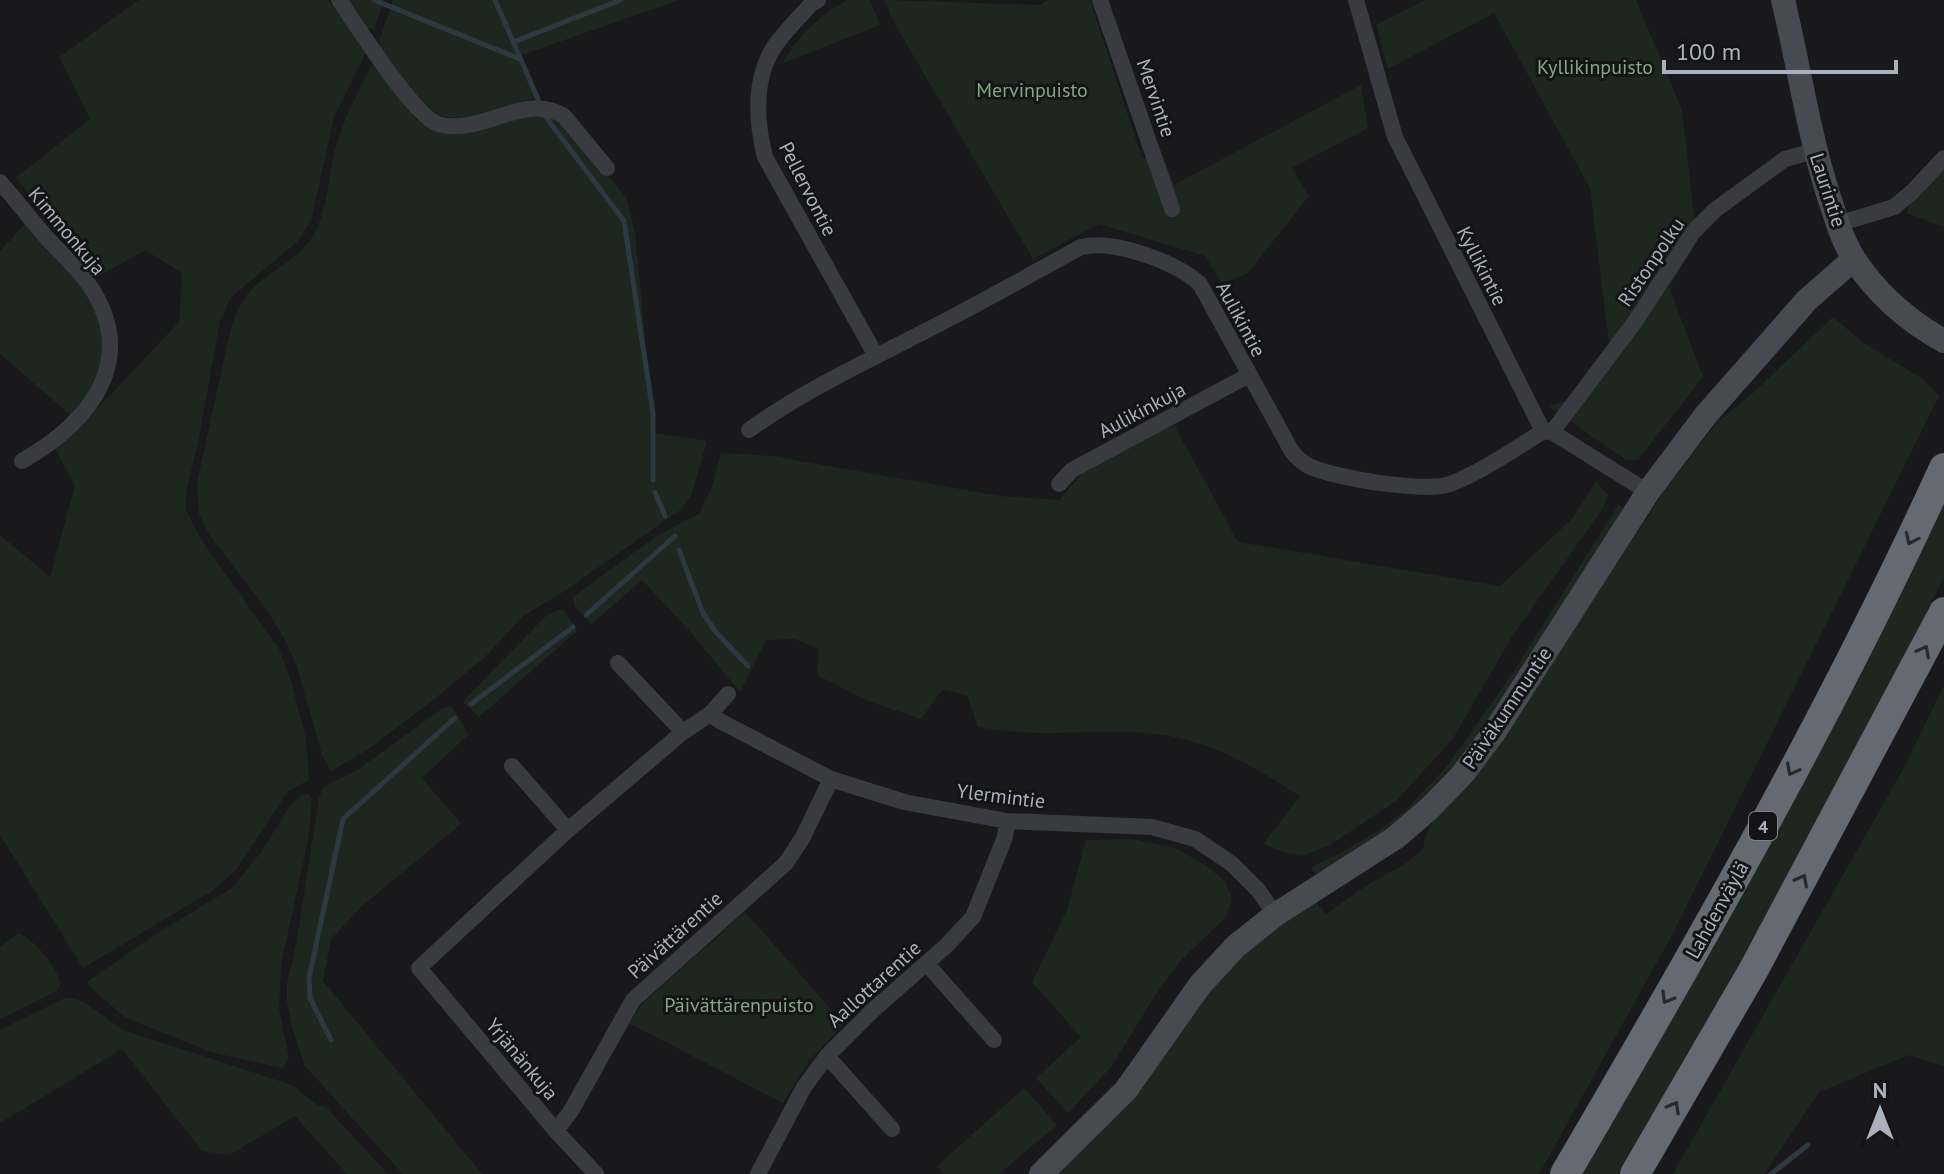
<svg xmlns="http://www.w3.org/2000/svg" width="1944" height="1174" viewBox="0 0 1944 1174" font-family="'PT Sans',sans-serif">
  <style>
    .green { fill: #1e271f }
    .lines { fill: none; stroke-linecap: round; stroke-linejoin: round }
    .stream { stroke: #2d3941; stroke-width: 5 }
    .street { stroke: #393b41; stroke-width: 16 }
    .secondary { stroke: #474a51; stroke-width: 24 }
    .highway { stroke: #656972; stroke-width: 30 }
    .oneway { stroke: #28292d }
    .labels { text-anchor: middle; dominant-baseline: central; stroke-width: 6; stroke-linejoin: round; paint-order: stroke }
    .shield { fill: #141416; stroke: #7d818a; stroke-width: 2 }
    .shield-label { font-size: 18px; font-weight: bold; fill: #aab0bc }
    .park-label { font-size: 20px; fill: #80a981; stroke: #141416 }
    .street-label { font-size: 20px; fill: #aab0bc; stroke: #141416 }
  </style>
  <rect width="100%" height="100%" fill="#19191b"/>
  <path class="green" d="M139,0H328L367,50L334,117L311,221L297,242L231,297L220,321L199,437L186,493V510L200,538L279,649L291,681L306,739L309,780L288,791L236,870L212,891L83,968L0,835V535L50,577L75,486L54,446L80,427L179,322L182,273L145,250L96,278L16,178L90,119L59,57Z
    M349,0H384L374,29H369Z
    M393,0H679L516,57L540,96C502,109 451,135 418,101C402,86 391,63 378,45Z
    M847,0H870L880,25L783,63C799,33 819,17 847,0Z
    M885,0L1040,5L1048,0H1090L1142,158L1148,159L1162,153L1174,185L1361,85L1368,128L1292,168L1309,196L1248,273L1222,284L1205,256L1099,224L1033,259L893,21Z
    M1425,0H1636L1682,110L1697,242L1669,287L1703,377L1638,460H1626L1548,406L1567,401L1609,343L1590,188L1494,13L1388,69L1376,25Z
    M375,58L416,119L428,127L534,115L558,118L626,197L635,232L654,433L707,441L691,496L679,511L560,594L523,616L484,658L428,704L370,748L331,771L322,755L297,667L284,638L267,610L208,533L199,514L197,482L232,324C237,311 243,297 254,287C273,269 301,258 314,234C328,208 328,178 335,150C344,117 360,88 375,58Z
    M1944,158V227L1907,213L1912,192Z
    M28,221L84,290L103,329L105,367L73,417L0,354V251Z
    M1833,317L1862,342L1923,379L1939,396L1671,937L1539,1174H1041L1200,985L1308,893L1326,914L1367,885L1404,865L1424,848C1423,823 1455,801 1471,784L1665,490L1717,422L1752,394Z
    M1174,425L1238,542L1500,586L1572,519L1596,481L1608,495L1603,508L1513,635L1452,740L1396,801L1330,845L1305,855L1285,853L1263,844L1300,796C1262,772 1225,748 1179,738C1134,728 1085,734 1039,733C1018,733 998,730 978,727L967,695L942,690L921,719L868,701L817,675L819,649L795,639L766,640L740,692L687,628L642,580L592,624L575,607L573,597L658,535L699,514L712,487L721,453L771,456L1000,496L1059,500L1095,459Z
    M1944,499V577L1888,691L1788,880L1617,1174H1579Z
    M1619,504L1623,508L1622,513L1557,619L1455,768L1424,803L1346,858L1315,874L1312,869L1315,865L1346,850L1384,827L1409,807L1448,765L1514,671Z
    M558,610L565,611L577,631L479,717L464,703L465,699L547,615Z
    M1944,685V1066L1909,1055L1819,1092L1764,1174H1673L1906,764Z
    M451,706L469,734L422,778L461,824L362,906L331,939L323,981L482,1174H403L305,1066L293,1030L287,1002V984L296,945L319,798L324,786L356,771L443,708Z
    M309,794L312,799L308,840L281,965L279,1009L289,1058L283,1068L211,1052L126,1018L90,987L87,982L153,936L232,888L262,851L291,804L301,795Z
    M1132,839L1173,847L1202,863L1224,880L1232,899L1226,917L1180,961L1152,1000L1112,1066L1068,1113L1036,1078L1081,1037L1032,982L1067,910L1086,840Z
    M745,912L844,1024L808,1062L783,1103L629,1023L642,1004Z
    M19,933C37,943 53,962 61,983L57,991L0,1019V947Z
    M65,998L77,999L87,1004L123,1030L292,1085L317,1105L326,1107L388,1174H347L295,1116L229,1155L202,1151L122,1049L0,1123V1030Z
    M1024,1088L1057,1125L999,1174H944L937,1166Z"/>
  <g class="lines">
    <path class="stream" d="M374,0L520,59
      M495,0L538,99
      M513,42L621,0
      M545,116L624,221L653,413V480
      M655,492L665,516
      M679,550L703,613L715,631L748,666
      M586,615L675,536
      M471,704L573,627
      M331,1040L310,998L309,978L343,819L455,718
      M1771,1174L1808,1145"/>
    <path class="street" d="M339,0C357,25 413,116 438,124C480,137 525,91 564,116L607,168
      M818,0L811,4C799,18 784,32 774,47C753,80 756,121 765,157L875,354
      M1100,0L1172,209
      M1356,0L1395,137L1543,431L1552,432L1648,492
      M0,182C16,200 31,220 47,238C61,253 76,267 88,283C141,360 90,422 22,461
      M1838,224L1894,207L1912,192L1944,158
      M749,430C809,387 876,357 941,323C988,299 1035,272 1081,247C1114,239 1176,262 1200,284L1291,450C1296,457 1301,462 1309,466C1333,478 1426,493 1450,484C1479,473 1517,448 1543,431
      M1552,432L1637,319L1693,232L1715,210L1785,159L1814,151
      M1059,484L1072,470L1249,375
      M618,663L683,732
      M710,714L720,721L831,779L904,802L1007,821L1152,827L1195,839L1232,864L1259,891L1275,915
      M512,766L568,830
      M926,963L994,1040
      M827,1056L892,1129
      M556,1131L571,1111L633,1000L786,863L803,837L831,779
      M596,1174L556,1131L419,968L568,830L683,732L710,714L728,694
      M758,1174L804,1087L827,1056L872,1011L946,946L973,917L1005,837L1007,821"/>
    <path class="secondary" d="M1783,0C1799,66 1808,132 1829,197C1836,218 1842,240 1854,259C1877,294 1908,321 1944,341
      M1041,1174L1126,1090L1200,985L1236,946L1275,915L1395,838L1429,809L1462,775L1495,731L1648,492L1705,416L1807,300L1854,259"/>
    <path class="highway" d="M1565,1174C1700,944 1833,711 1944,468
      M1635,1174L1754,969L1944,612"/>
  </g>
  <defs><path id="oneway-chevron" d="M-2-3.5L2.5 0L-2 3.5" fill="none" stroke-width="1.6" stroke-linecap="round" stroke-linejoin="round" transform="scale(2)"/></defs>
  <g class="oneway">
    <use href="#oneway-chevron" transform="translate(1911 539) rotate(115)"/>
    <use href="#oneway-chevron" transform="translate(1924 651) rotate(-62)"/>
    <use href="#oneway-chevron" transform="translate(1792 770) rotate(118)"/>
    <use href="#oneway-chevron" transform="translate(1802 880) rotate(-62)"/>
    <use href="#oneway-chevron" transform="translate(1667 998) rotate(120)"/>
    <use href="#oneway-chevron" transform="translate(1674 1107) rotate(-60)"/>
  </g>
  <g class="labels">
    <rect class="shield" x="1749" y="812" width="28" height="28" rx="6"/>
    <g class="shield-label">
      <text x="1763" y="826">4</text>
    </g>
    <g class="park-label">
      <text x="1595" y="67">Kyllikinpuisto</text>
      <text x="1032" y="90">Mervinpuisto</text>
      <text x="739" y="1005">Päivättärenpuisto</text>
    </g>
    <g class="street-label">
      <text transform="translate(1156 98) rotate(71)">Mervintie</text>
      <text transform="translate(808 189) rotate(63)">Pellervontie</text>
      <text transform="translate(1828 190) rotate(72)">Laurintie</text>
      <text transform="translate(67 231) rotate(50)">Kimmonkuja</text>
      <text transform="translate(1651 262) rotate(-56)">Ristonpolku</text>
      <text transform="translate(1482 266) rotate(63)">Kyllikintie</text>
      <text transform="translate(1241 319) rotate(62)">Aulikintie</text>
      <text transform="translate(1142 410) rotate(-28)">Aulikinkuja</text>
      <text transform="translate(1507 708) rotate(-56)">Päiväkummuntie</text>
      <text transform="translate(1001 796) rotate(7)">Ylermintie</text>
      <text transform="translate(1717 910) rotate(-61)">Lahdenväylä</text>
      <text transform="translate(675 935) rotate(-42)">Päivättärentie</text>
      <text transform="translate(874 984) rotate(-42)">Aallottarentie</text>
      <text transform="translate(522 1059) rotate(50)">Yrjänänkuja</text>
    </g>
  </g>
  <g transform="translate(1880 1110)" stroke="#141416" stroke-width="6" paint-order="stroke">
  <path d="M0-6L14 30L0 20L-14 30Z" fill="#aab0bc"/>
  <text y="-12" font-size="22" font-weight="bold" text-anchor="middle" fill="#aab0bc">N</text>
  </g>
  <path d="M1664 60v12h232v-12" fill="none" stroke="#aab0bc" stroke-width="4"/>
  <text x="1676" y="60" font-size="24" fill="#aab0bc" stroke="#141416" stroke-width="6" paint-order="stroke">100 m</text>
</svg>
